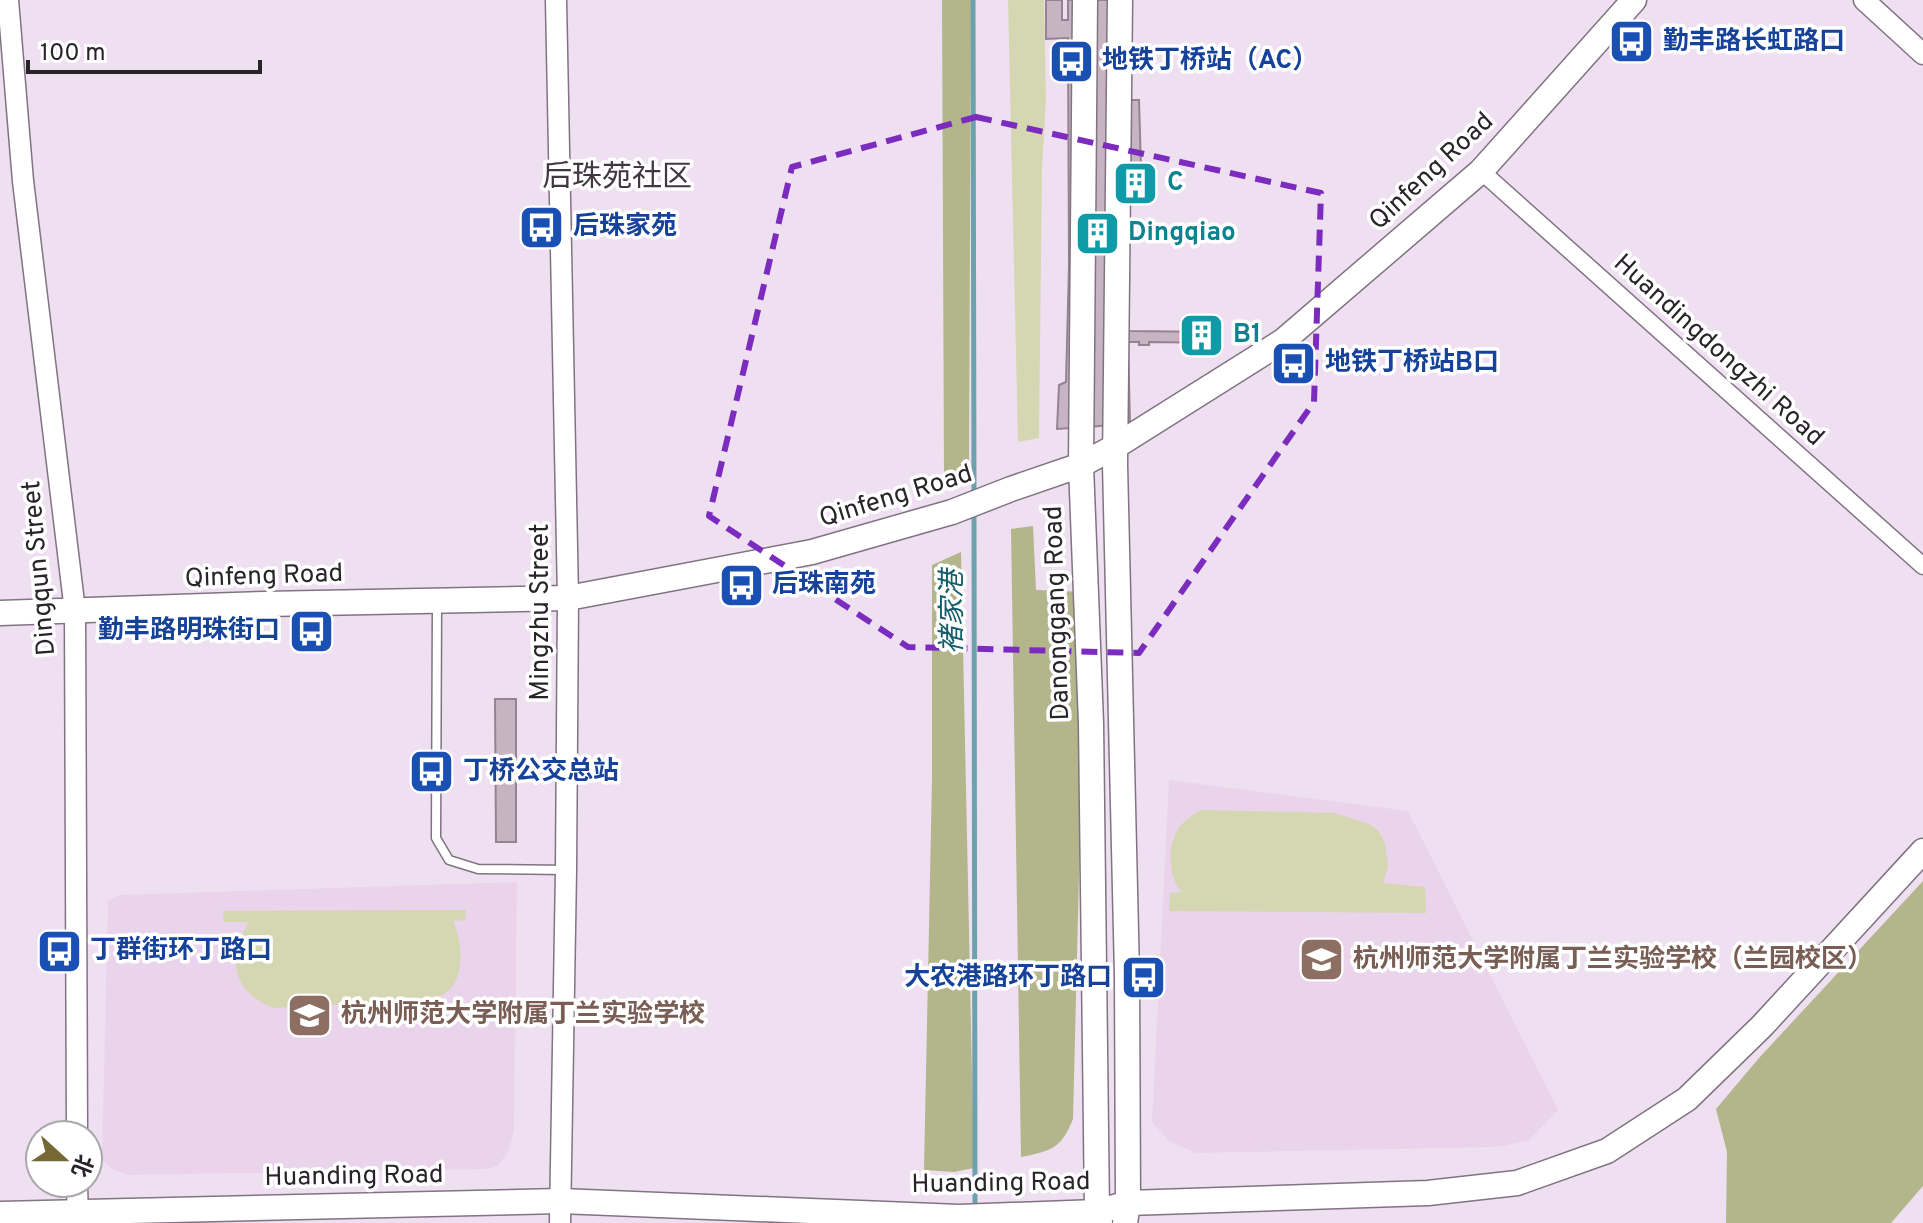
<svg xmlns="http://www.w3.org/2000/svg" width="1923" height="1223" viewBox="0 0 1923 1223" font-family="Overpass,'Noto Sans SC',sans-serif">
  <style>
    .built { fill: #e9d4eb }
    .green { fill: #d5d7b3 }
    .forest { fill: #b3b58b }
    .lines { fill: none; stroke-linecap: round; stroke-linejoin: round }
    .stream { stroke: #6da1ad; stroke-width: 5 }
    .building { fill: #c7b4c3; stroke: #958391; stroke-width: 2 }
    .service-casing { stroke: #807382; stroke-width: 11 }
    .minor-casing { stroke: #807382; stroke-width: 19 }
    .tertiary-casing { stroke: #807382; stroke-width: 23 }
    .secondary-casing { stroke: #807382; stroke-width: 27 }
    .service { stroke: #fff; stroke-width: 8 }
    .minor { stroke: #fff; stroke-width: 16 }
    .tertiary { stroke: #fff; stroke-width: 20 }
    .secondary { stroke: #fff; stroke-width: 24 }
    .marked { fill: none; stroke: #7b2cbf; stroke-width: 6; stroke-dasharray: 16 10; stroke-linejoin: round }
    .labels { text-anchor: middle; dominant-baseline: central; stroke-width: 7; stroke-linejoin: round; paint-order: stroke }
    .transit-label { font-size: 26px; font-weight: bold; fill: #164399; stroke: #fff; text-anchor: start }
    .street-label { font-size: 26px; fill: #29242a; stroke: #fff }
    .culture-label { font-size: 26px; font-weight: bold; fill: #0d838f; stroke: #fff; text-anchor: start }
    .education-label { font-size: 26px; font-weight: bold; fill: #785e54; stroke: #fff; text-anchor: start }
    .water-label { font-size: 28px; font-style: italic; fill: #145d6a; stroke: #fff }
    .quarter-label { font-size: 30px; fill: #423643; stroke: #fff }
  </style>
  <rect width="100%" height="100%" fill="#efe0f1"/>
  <path class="built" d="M1169,780L1408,811L1558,1110L1528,1141L1495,1147L1195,1153L1169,1141L1152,1122Z
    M517,882L514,1129L509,1150L498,1166L486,1169L129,1175L114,1170L102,1160L108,901L119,895Z"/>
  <path class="green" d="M1008,0H1044L1046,100L1042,168L1039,438L1018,442Z
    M1201,810L1335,813L1369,824L1378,830L1385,843L1388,867L1383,883L1425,887L1426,913L1169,911L1170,893L1182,892C1166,875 1166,838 1185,821C1189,817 1196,813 1201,810Z
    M466,910L465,920L453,921C462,941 466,974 448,991C444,995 435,998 430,1001L274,1008C232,993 226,957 249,922H224L223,911Z"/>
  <path class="forest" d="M942,0H971L969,471L944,474Z
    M1033,526L1036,590L1086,592L1073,1119C1061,1149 1051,1151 1021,1157L1011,529Z
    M961,552L974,1168L954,1172L924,1170L932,779V565Z
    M1923,881V1186L1891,1223H1726L1727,1152L1716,1109L1759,1058Z"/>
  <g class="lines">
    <path class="stream" d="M973,0L974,495
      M974,513L975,1211"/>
  </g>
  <path class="building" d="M1046,0H1062V20H1068V0H1122L1123,100H1139L1142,202H1131L1129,117L1128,331L1220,332L1219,343L1149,342V345H1139V342H1128L1130,424L1057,429L1059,385L1066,382L1069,265L1068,38L1046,39Z
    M1130,163H1141L1142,202H1131Z
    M1185,331L1220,332L1219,343H1184Z
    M495,699H516V842H496Z"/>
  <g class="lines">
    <defs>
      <path id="service" d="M437,603L436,838L449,860L478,869L566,870"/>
      <path id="minor" d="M1481,171L1923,566"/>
      <path id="tertiary" d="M8,0L23,181L75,611L77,1135
        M556,0L568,598L566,870L560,1223
        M1864,0L1923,54
        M77,1183L78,1223"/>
      <path id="secondary" d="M1085,0L1081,465L1091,723L1097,1212L1100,1223
        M1120,0L1115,464L1127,975L1128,1203L1125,1223
        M0,613L265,604L568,598L812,552L952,512L1011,489L1081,465L1116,446L1283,341L1481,171L1634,0
        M0,1214L560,1201L959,1217L1097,1212L1128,1203L1428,1193L1517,1183L1607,1151L1687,1099L1762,1026L1923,851"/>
    </defs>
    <use href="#service" class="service-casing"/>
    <use href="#minor" class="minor-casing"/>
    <use href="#tertiary" class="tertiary-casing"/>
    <use href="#secondary" class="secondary-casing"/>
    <use href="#service" class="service"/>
    <use href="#minor" class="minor"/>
    <use href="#tertiary" class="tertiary"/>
    <use href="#secondary" class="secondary"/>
  </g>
  <path class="marked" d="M976,117L1321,193L1314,402L1139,653L908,647L709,516L792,167Z"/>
  <defs>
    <symbol id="bus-square" viewBox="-11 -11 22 22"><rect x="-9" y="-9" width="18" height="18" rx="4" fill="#1a4fb4" stroke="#fff"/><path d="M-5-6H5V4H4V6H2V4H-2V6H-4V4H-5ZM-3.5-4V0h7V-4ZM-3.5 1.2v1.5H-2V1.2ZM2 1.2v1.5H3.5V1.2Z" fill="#fff"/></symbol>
    <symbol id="building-square" viewBox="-11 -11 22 22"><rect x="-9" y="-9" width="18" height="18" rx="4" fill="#0f9aa8" stroke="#fff"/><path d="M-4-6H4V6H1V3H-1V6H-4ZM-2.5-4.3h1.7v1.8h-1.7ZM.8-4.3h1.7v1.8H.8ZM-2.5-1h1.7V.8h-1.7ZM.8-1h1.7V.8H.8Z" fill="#fff"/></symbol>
    <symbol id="school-square" viewBox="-11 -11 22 22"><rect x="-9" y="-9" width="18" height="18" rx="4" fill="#8d6e63" stroke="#fff"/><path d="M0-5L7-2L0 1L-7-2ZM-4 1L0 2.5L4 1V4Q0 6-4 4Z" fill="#fff"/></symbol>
  </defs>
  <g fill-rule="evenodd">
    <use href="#bus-square" x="1606" y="16" width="51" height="51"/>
    <use href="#bus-square" x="1046" y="36" width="51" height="51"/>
    <use href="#building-square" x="1110" y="158" width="51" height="51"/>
    <use href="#bus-square" x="516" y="202" width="51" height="51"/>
    <use href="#building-square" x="1072" y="208" width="51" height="51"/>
    <use href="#building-square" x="1176" y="310" width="51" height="51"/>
    <use href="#bus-square" x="1268" y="338" width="51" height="51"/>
    <use href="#bus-square" x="716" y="560" width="51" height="51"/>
    <use href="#bus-square" x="286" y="606" width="51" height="51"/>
    <use href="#bus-square" x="406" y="746" width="51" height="51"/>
    <use href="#bus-square" x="34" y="926" width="51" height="51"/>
    <use href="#school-square" x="1296" y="934" width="51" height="51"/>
    <use href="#bus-square" x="1118" y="952" width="51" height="51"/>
    <use href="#school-square" x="284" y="990" width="51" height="51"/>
  </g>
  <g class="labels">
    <g class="transit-label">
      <text x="1663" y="42">勤丰路长虹路口</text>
      <text x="1102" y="61">地铁丁桥站（A·C）</text>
      <text x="573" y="227">后珠家苑</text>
      <text x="1325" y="363">地铁丁桥站B口</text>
      <text x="772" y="585">后珠南苑</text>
      <text x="280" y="631" text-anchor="end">勤丰路明珠街口</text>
      <text x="463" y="772">丁桥公交总站</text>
      <text x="90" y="951">丁群街环丁路口</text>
      <text x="1112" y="978" text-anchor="end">大农港路环丁路口</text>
    </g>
    <g class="street-label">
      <text transform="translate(1432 172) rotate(-43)">Qinfeng Road</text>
      <text transform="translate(1718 351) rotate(42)">Huandingdongzhi Road</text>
      <text transform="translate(896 497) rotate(-17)">Qinfeng Road</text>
      <text transform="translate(40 568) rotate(-95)">Dingqun Street</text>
      <text transform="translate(264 577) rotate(-2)">Qinfeng Road</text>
      <text transform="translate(541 612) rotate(-90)">Mingzhu Street</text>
      <text transform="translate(1058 613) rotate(-92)">Danonggang Road</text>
      <text transform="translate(354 1177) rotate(-1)">Huanding Road</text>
      <text transform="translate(1001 1184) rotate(-1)">Huanding Road</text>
    </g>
    <g class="culture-label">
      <text x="1167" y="183">C</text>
      <text x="1128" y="233">Dingqiao</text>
      <text x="1233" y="335">B1</text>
    </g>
    <g class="education-label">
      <text x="1353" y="960">杭州师范大学附属丁兰实验学校（兰园校区）</text>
      <text x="341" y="1015">杭州师范大学附属丁兰实验学校</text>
    </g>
    <g class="water-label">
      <text transform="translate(954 612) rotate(-90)">褚家港</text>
    </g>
    <g class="quarter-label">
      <text x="617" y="178">后珠苑社区</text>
    </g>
  </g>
  <g transform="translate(64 1159) rotate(111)"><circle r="38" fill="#ffffff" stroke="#a9a7aa" stroke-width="2"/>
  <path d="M0-6L14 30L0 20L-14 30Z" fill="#766835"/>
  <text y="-12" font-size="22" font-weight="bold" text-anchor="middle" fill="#29242a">北</text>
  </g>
  <path d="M28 60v12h232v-12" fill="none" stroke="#29242a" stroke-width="4"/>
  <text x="40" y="60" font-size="24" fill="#29242a" stroke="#ffffff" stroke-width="6" paint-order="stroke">100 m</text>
</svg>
